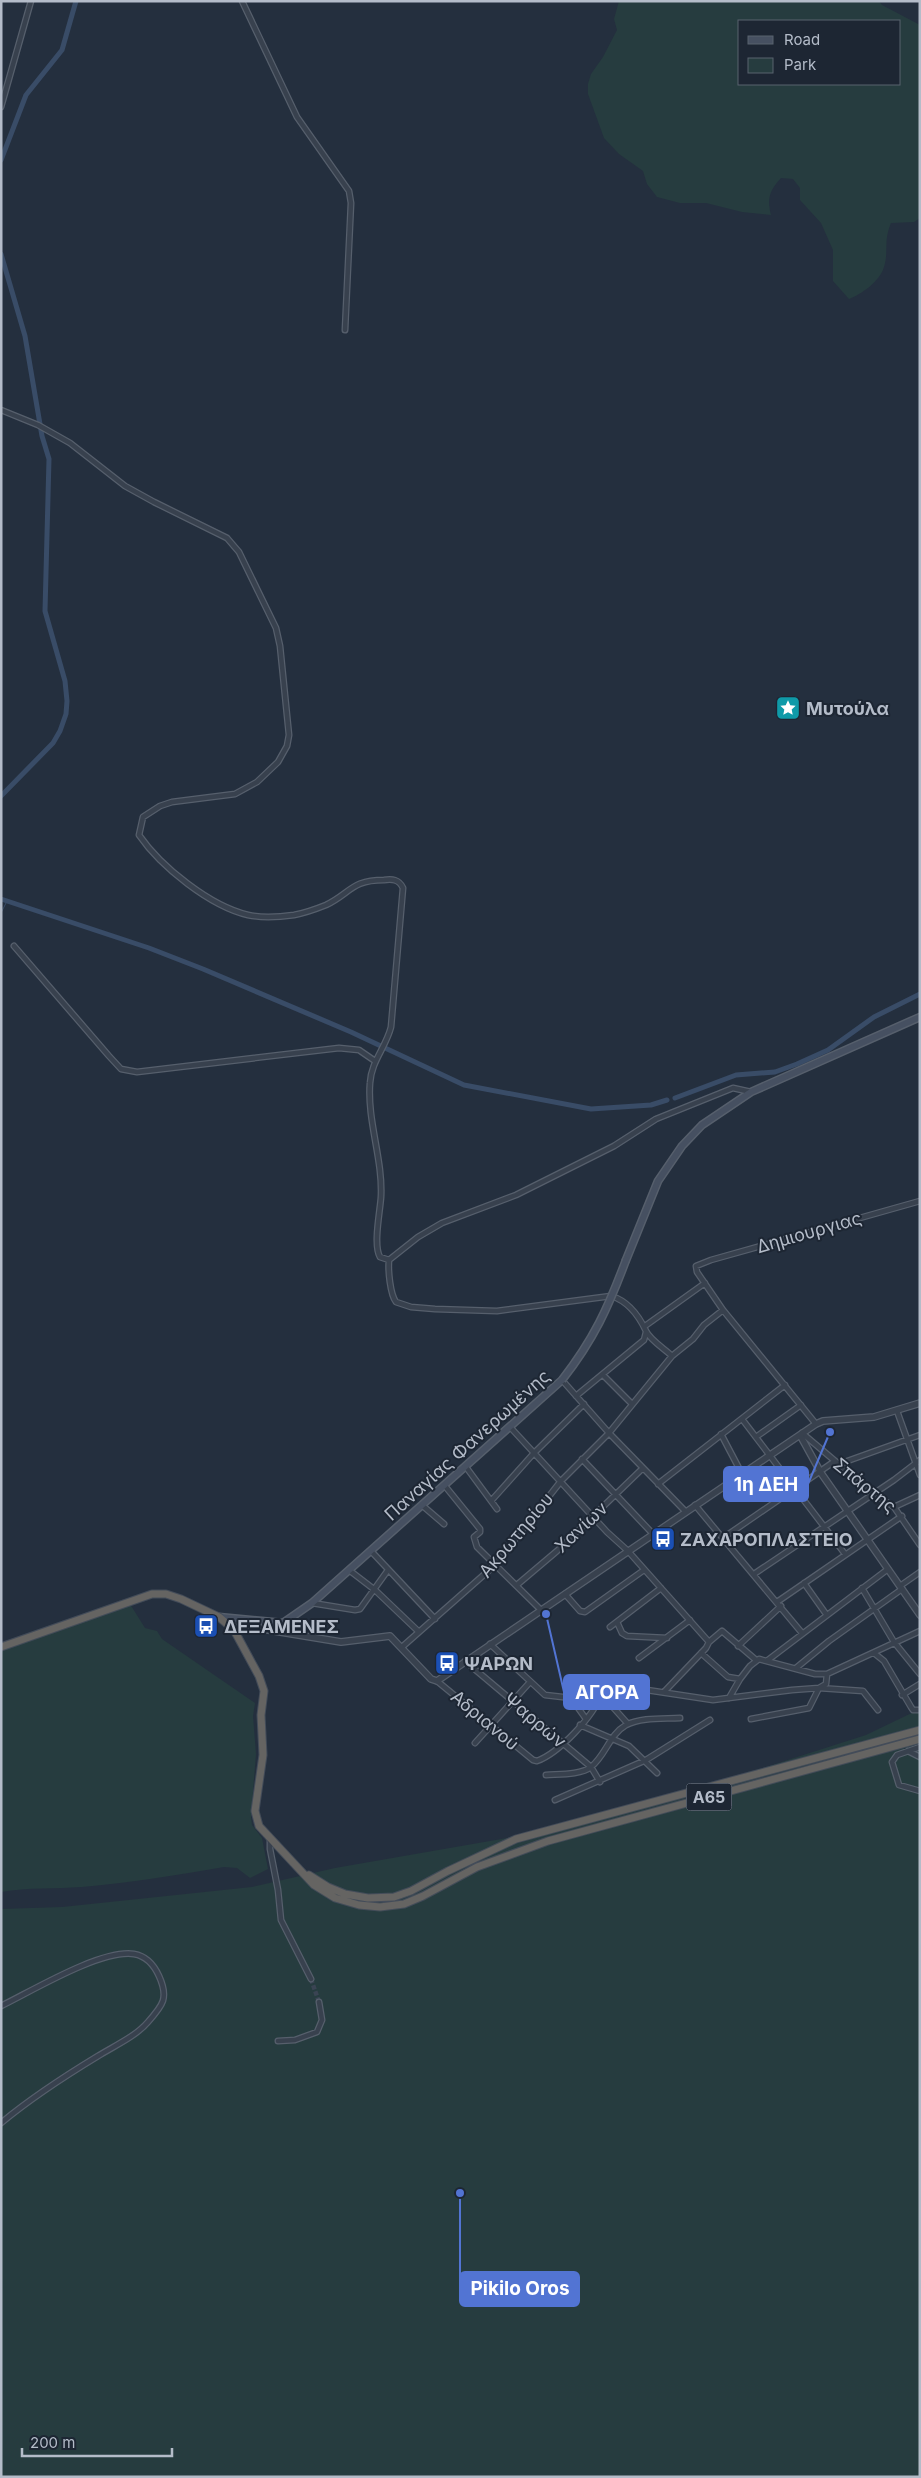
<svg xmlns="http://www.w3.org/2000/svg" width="921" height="2478" viewBox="0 0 921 2478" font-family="Inter,sans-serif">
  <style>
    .green { fill: #263c3f; fill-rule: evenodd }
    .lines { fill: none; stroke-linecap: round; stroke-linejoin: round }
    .stream { stroke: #394c67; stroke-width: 1 }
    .canal { stroke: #394c67; stroke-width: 5 }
    .minor-tunnel { stroke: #3a4453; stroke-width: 4.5; stroke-dasharray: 4.5 2; stroke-linecap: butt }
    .minor-casing { stroke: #565f6c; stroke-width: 7 }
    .tertiary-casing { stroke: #565f6c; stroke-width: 8 }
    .secondary-casing { stroke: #565f6c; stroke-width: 9 }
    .trunk-casing { stroke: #434c59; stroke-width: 9 }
    .minor { stroke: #38414e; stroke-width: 4.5 }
    .tertiary { stroke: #38414e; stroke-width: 5.5 }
    .secondary { stroke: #465061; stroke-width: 6 }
    .trunk { stroke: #656462; stroke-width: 7 }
    .secondary-bridge-casing { stroke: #565f6c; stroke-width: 9; stroke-linecap: butt }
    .secondary-bridge { stroke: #465061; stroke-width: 6 }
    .labels { text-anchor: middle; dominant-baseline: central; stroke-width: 4; stroke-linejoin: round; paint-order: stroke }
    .shield { fill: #1d2633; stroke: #878f9c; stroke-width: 1 }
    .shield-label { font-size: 16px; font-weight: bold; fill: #b4bcc9 }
    .poi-label { font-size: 18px; font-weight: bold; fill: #b4bcc9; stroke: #1d2633; text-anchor: start }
    .street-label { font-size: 18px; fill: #b4bcc9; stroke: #1d2633 }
    .leader { fill: none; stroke: #5274d3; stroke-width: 2 }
    .callout-dot { fill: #5274d3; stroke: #1d2633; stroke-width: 2 }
    .callout { fill: #5274d3; stroke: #5274d3; stroke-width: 2 }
    .callout-label { font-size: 19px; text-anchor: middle; font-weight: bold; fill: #fff }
  </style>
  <rect width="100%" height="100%" fill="#242f3e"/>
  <path class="green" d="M619,1H879L882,5L920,25V218L914,222L891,223C883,242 889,251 884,267C880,281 862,294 849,299L833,281V250L821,223L800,200V188L793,179L781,178C769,191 767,199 771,215L742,212L706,203H680L657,197L647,184L643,171L619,154L604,138L588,94V84L591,74L603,57L617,30L614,19ZM740,21H900V84H740Z
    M130,1604L145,1628L157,1631L162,1639L255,1703L253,1716L256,1754L251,1817L252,1825L262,1838L268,1869L250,1878L237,1868L224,1867C177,1875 130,1883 82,1887C55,1889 28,1887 1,1892V1651Z
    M920,1709V2477H1V1909L62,1907L252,1887L335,1868L587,1824L866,1735Z"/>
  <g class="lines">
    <path class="stream" d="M1,913L7,901"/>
    <path class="canal" d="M1,160L26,95L62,50L76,1
      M1,254L25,336L42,436L49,459L45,611L65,681L67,701L66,714L60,731L53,743L1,796
      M1,899L149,948L203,969L351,1032L464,1085L591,1109L651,1105L667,1100
      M675,1098L736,1075L775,1072L797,1064L828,1050L874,1017L920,994"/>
    <path class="minor-tunnel" d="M311,1979L319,2002"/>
    <defs>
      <path id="minor" d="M242,1L297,117L349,191L351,203L345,330
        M1,107L31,1
        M1,410L38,425L70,443L125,486L154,502L227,538L239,552L276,628L280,646L289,735L287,746L278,762L257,782L235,794L172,802L160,806L143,817L139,835C161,867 210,906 248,915C262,918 279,917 294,915C305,913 316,909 326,905C351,893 351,880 384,880C392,879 399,879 403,888L391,1027C386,1047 371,1062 370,1083C367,1121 383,1159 381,1197C380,1212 373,1245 380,1257L389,1260L418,1237L442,1223L516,1195L614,1146L656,1119L733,1088L751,1092
        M14,946L109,1056L121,1069L137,1072L339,1048L359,1050L375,1061
        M389,1260C388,1270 390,1294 396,1302L411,1307L435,1309L497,1311L611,1296C628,1301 639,1316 646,1331C650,1340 665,1349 672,1356
        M645,1326L705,1283
        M603,1375L632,1404
        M562,1380L609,1433L686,1512
        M576,1396L644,1340L646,1332
        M897,1411L920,1475
        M742,1419L845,1554
        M816,1424L723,1310L697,1272L696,1266L711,1260L920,1201
        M511,1428L607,1532L628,1551L709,1642L706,1648L664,1692
        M802,1433L874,1494L894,1507L920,1545
        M721,1434L742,1474
        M756,1437L801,1405
        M582,1459L653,1534
        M839,1464L920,1435
        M466,1467L497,1509
        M658,1484L785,1385
        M445,1486L480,1529V1532L474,1537L477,1547L541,1610
        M491,1501L534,1453L584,1404
        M695,1505L802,1633
        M423,1506L444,1524
        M894,1507L920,1495
        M723,1538L835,1461
        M371,1551L435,1619
        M349,1570L375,1590L419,1632
        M754,1574L894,1480L920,1460
        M804,1583L826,1614
        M518,1584L557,1551L643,1468
        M900,1586L920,1572
        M862,1588L894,1642L920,1674
        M565,1594L580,1611L585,1612L644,1570
        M777,1602L902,1516
        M312,1603L355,1610L360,1609L388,1570
        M617,1622L622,1633L627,1636L667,1638
        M610,1627L661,1588
        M709,1642L722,1631L756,1660
        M490,1644L545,1695L571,1698L647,1690L713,1700L792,1690L819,1688L863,1691L878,1710
        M738,1646L781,1606
        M402,1647L495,1565L561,1481L609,1433L672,1356L693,1339L704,1325L723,1310
        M701,1653L728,1677L740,1679L750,1666L759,1659L815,1674H827L920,1631
        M874,1653L884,1661L911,1707L913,1710H920
        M639,1658L690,1620
        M768,1660L888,1569
        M465,1661L591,1767L600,1782
        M796,1668L829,1641L902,1589
        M437,1681L533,1760L537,1761C559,1753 594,1716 601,1694
        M902,1695L920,1684
        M571,1698L586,1719
        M600,1698L611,1705L628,1724
        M729,1698L740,1679
        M751,1719L809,1708L819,1688L826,1684L827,1674
        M580,1725L629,1746L657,1773
        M475,1743L530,1682
        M920,1747L897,1755L892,1762L899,1785L920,1791
        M908,1751L920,1757
        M546,1775C558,1774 581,1775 591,1767C606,1755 609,1735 626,1725C642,1717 663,1719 680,1718
        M555,1800L646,1760L710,1720
        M270,1841V1849L278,1890L281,1920L311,1979
        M1,2006C32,1991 101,1949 134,1954C146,1956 154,1965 159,1976C169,1998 163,2005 148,2022C135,2037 114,2046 98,2056C65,2076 31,2098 1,2123
        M278,2041L295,2040L317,2032L322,2020L319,2002"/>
      <path id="tertiary" d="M800,1435L821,1473L920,1615
        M235,1619L243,1626L341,1642L390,1636L431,1679L437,1681L816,1424L823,1421L874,1417L920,1403"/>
      <path id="secondary" d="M626,1260L658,1181L682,1146L702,1125L751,1092L920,1017
        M219,1617L283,1623L312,1603L562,1380"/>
      <path id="trunk" d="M1,1647L152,1594H166L181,1599L219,1617L234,1630L259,1676L264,1691L261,1715L263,1755L255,1811L259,1826L314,1885L335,1898L359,1905L380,1907L404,1904L423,1896L477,1867L548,1841L920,1739
        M309,1875L328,1887L345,1894L368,1898L394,1897L411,1891L448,1871L516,1839L920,1730"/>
    </defs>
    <use href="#minor" class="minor-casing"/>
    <use href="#tertiary" class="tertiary-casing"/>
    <use href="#secondary" class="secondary-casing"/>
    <use href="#trunk" class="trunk-casing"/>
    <use href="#minor" class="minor"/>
    <use href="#tertiary" class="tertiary"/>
    <use href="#secondary" class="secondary"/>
    <use href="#trunk" class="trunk"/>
    <defs>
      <path id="secondary-bridge" d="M562,1380C594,1339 608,1308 626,1260"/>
    </defs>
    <use href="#secondary-bridge" class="secondary-bridge-casing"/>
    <use href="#secondary-bridge" class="secondary-bridge"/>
  </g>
  <defs>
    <symbol id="sight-square" viewBox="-11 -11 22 22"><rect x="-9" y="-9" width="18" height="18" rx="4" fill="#0f9aa8" stroke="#1d2633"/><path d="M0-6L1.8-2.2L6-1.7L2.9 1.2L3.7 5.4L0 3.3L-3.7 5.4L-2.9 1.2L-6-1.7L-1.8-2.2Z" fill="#fff"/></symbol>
    <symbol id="bus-square" viewBox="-11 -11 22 22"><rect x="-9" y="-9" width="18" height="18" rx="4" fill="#1a4fb4" stroke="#1d2633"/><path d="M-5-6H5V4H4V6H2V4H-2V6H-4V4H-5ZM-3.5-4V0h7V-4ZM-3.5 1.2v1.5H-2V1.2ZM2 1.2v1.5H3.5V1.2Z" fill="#fff"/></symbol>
  </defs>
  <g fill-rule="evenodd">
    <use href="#sight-square" x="774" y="694" width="28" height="28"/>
    <use href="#bus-square" x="649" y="1525" width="28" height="28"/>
    <use href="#bus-square" x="192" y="1612" width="28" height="28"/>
    <use href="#bus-square" x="433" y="1649" width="28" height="28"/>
  </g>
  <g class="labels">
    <rect class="shield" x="686.5" y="1783.5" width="45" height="27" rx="4"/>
    <g class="shield-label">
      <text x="709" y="1797">Α65</text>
    </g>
    <g class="poi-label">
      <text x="806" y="708">Μυτούλα</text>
      <text x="680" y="1539">ΖΑΧΑΡΟΠΛΑΣΤΕΙΟ</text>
      <text x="224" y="1626">ΔΕΞΑΜΕΝΕΣ</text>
      <text x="464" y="1663">ΨΑΡΩΝ</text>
    </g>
    <g class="street-label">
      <text transform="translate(809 1232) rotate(-16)">Δημιουργιας</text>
      <text transform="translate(467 1445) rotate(-42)">Παναγίας Φανερωμένης</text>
      <text transform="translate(865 1485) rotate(39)">Σπάρτης</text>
      <text transform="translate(581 1527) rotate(-43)">Χανίων</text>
      <text transform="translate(516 1535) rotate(-50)">Ακρωτηρίου</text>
      <text transform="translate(485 1720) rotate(40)">Αδριανού</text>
      <text transform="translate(535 1720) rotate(40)">Ψαρρών</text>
    </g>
  </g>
  <path class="leader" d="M830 1432L808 1484M546 1614L564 1692M460 2193L460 2289"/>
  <g class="callout-dot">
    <circle cx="830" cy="1432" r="5"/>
    <circle cx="546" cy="1614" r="5"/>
    <circle cx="460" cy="2193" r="5"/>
  </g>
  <g class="callout">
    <rect x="724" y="1467" width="84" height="34" rx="5"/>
    <rect x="564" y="1675" width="85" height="34" rx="5"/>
    <rect x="460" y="2272" width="119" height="34" rx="5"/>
  </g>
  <g class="callout-label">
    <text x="766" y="1491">1η ΔΕΗ</text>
    <text x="607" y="1699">ΑΓΟΡΑ</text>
    <text x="520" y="2295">Pikilo Oros</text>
  </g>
  <rect width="921" height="2478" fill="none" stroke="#b4bcc9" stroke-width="5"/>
  <rect x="738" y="20" width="162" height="65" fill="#1d2633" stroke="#59626f"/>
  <rect x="748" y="36" width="25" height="8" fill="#465061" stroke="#59626f"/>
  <text x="784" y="45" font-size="15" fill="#b4bcc9">Road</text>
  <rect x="748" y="58" width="25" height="15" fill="#263c3f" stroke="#59626f"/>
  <text x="784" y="70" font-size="15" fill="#b4bcc9">Park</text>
  <path d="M22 2448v8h150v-8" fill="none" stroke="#b4bcc9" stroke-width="2.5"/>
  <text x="30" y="2448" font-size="15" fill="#b4bcc9" stroke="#1d2633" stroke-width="4" paint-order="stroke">200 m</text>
</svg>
